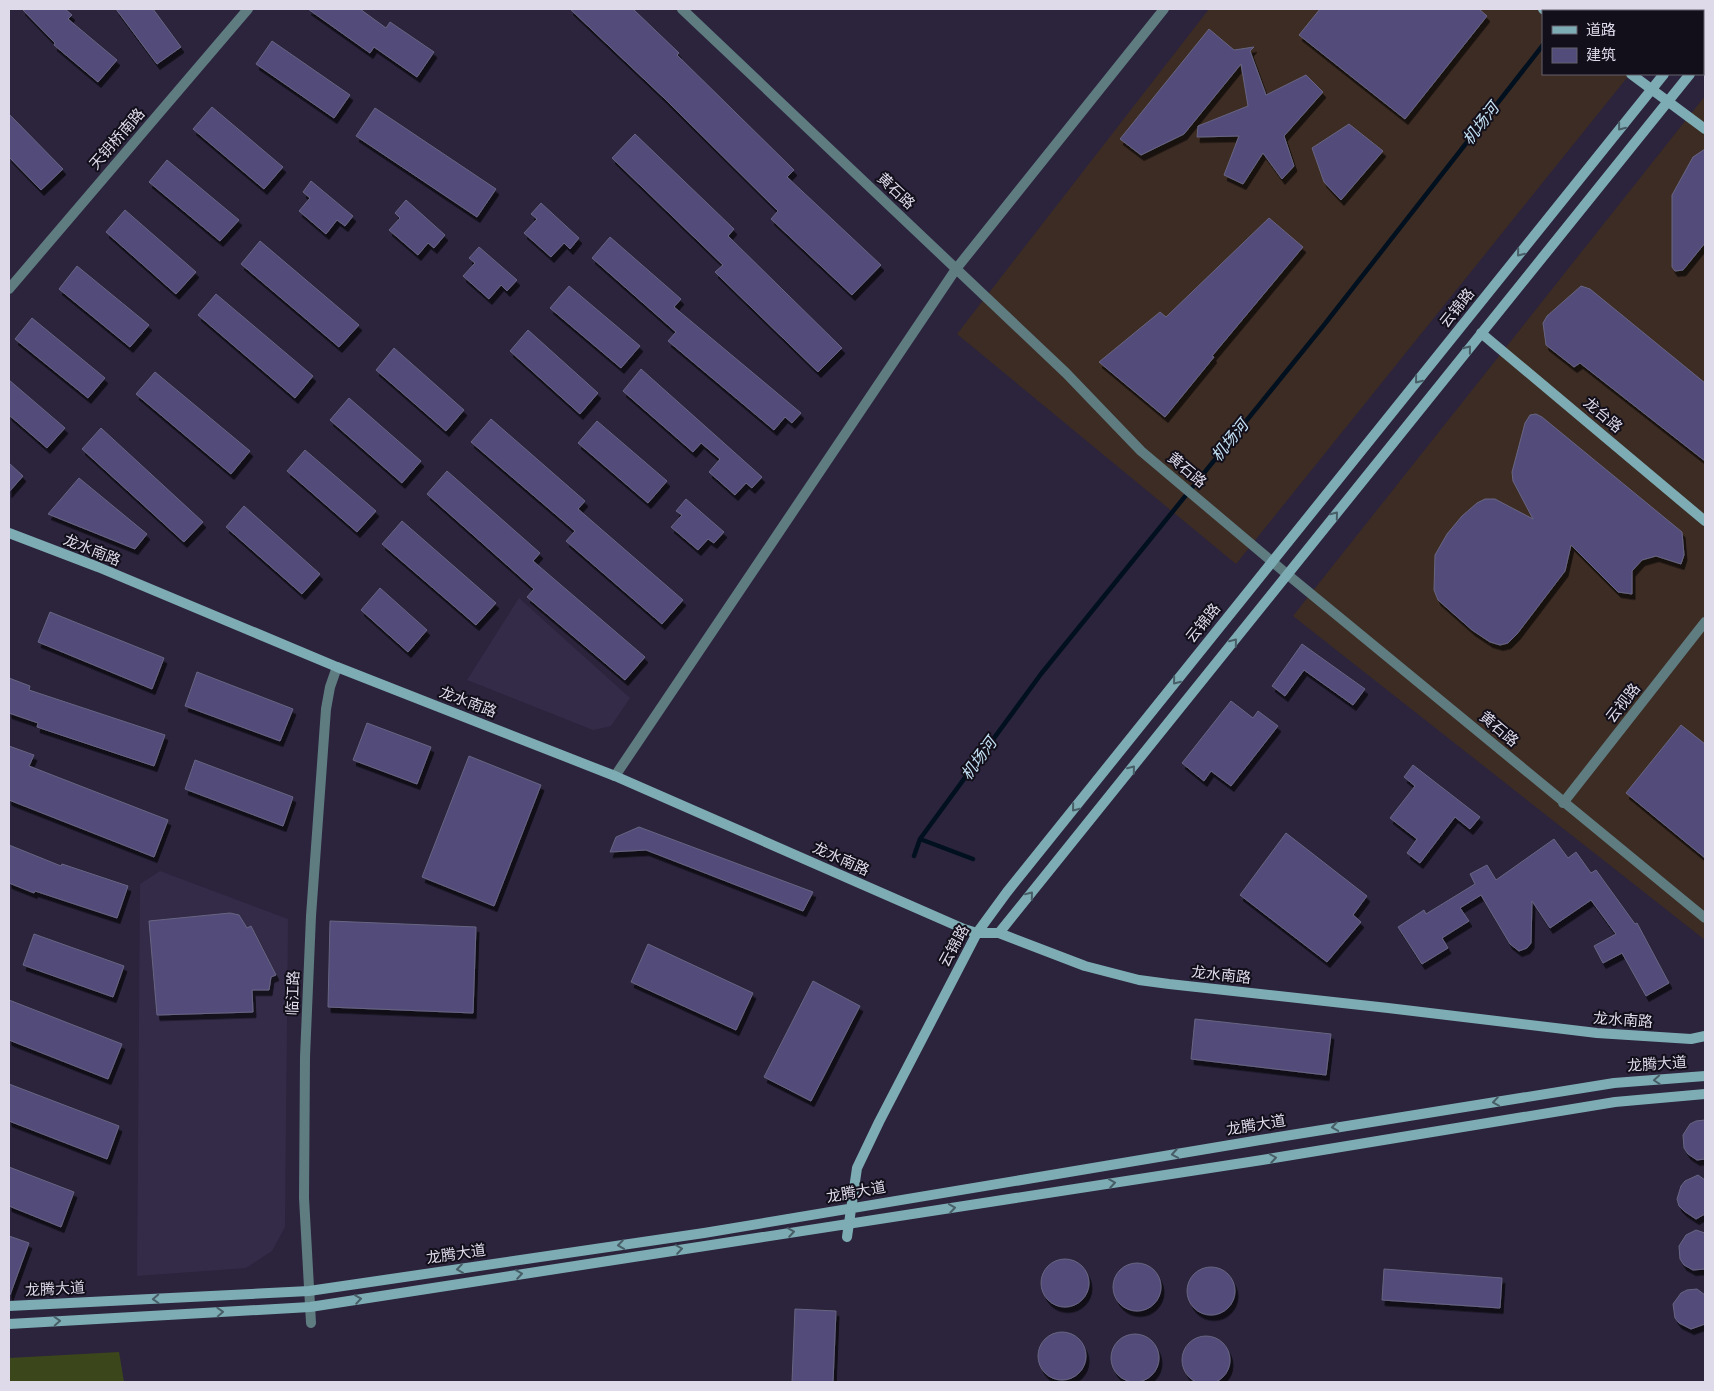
<svg xmlns="http://www.w3.org/2000/svg" width="1714" height="1391" viewBox="0 0 1714 1391" font-family="Signika,'Noto Sans SC',sans-serif">
  <style>
    .commercial { fill: #3d2c24 }
    .built { fill: #342b49 }
    .green { fill: #3b471b }
    .lines { fill: none; stroke-linecap: round; stroke-linejoin: round }
    .stream { stroke: #00101f; stroke-width: 4.5 }
    .building { fill: #524c7a; stroke: #686582; filter: url(#shadow) }
    .street { stroke: #5f7c81; stroke-width: 10 }
    .secondary { stroke: #7dacb4; stroke-width: 10 }
    .oneway { stroke: #485e67 }
    .labels { text-anchor: middle; dominant-baseline: central; stroke-width: 4; stroke-linejoin: round; paint-order: stroke }
    .street-label { font-size: 15px; fill: #dedaea; stroke: #120f1a }
    .water-label { font-size: 16px; font-style: italic; fill: #c4e2f6; stroke: #120f1a }
  </style>
  <defs>
    <filter id="shadow"><feDropShadow dx="3" dy="5.5" stdDeviation="0" flood-color="#0009"/></filter>
  </defs>
  <rect width="100%" height="100%" fill="#2b243c"/>
  <path class="commercial" d="M1209,9H1682L1680,11H1543V74H1630L1236,564L957,334Z
    M1705,96V940L1293,616Z"/>
  <path class="built" d="M519,598L630,698L611,726L593,730L467,680Z
    M160,871L288,919L285,1227L272,1251L246,1268L137,1276L140,884Z"/>
  <path class="green" d="M119,1352L124,1382H9V1358Z"/>
  <g class="lines">
    <path class="stream" d="M1569,11L1571,9
      M920,839L973,859
      M914,856L920,839L1041,674L1324,325L1543,45"/>
  </g>
  <path class="building" d="M22,9H65L72,15L68,19L117,60L98,82L54,45L55,43Z
    M116,9H153L181,47L157,64Z
    M308,9H360L386,28L390,22L434,52L417,77L374,47L370,53Z
    M570,9H633L679,53L677,55L794,170L787,177L881,265L852,295L771,219L778,211L663,97Z
    M1320,9H1479L1487,16L1405,119L1299,35Z
    M1209,29L1234,50L1254,47L1250,51L1266,95L1306,75L1323,92L1284,136L1294,166L1282,179L1263,153L1243,184L1224,175L1239,136L1197,137L1198,126L1248,106L1241,64L1184,134L1141,155L1120,139Z
    M272,41L350,95L334,118L256,64Z
    M212,107L283,167L264,189L193,129Z
    M375,108L496,189L477,217L356,136Z
    M9,114L63,169L41,190L9,157Z
    M1349,124L1383,151L1341,200L1324,182L1312,148Z
    M635,134L734,229L728,236L842,348L818,372L715,272L723,265L612,158Z
    M1705,149V243L1683,270L1675,271L1672,267V195L1693,157Z
    M167,160L239,220L220,241L149,182Z
    M311,181L353,216L345,226L337,220L326,234L299,211L310,198L303,192Z
    M406,200L445,235L434,248L428,243L418,255L389,230L400,218L395,213Z
    M541,203L579,238L570,249L564,243L551,257L524,233L537,219L531,214Z
    M125,210L196,272L176,294L106,232Z
    M1269,218L1303,247L1212,356L1214,357L1165,417L1099,362L1160,312L1166,317Z
    M610,237L681,299L674,307L801,413L792,423L785,417L774,430L668,341L676,332L592,258Z
    M260,241L359,325L339,347L241,264Z
    M479,247L517,280L507,291L501,285L489,299L463,276L475,263L469,258Z
    M77,266L149,325L130,347L59,289Z
    M569,286L640,346L621,368L550,308Z
    M1581,286L1590,289L1705,383V461L1580,363L1574,367L1546,345L1543,323L1547,316Z
    M216,294L313,376L295,398L198,315Z
    M32,318L105,378L88,398L15,339Z
    M528,330L598,393L580,414L510,351Z
    M394,348L464,410L446,431L376,370Z
    M641,369L762,477L752,488L746,483L735,495L709,472L720,459L701,443L693,452L623,391Z
    M155,372L250,451L231,474L136,394Z
    M9,380L65,428L47,448L9,415Z
    M349,398L421,461L402,483L330,420Z
    M1536,414L1542,417L1682,532L1684,555L1681,564L1656,556L1642,560L1632,571V594L1618,592L1571,545L1565,571L1517,634L1508,643L1500,645L1490,642L1472,630L1438,600L1434,590L1435,555L1447,534L1462,516L1477,503L1485,499H1495L1533,519L1513,481L1512,472L1525,423L1530,415Z
    M491,419L585,501L578,509L683,600L662,624L566,541L575,531L471,442Z
    M597,421L667,481L648,503L578,443Z
    M101,428L203,522L184,542L82,449Z
    M305,450L376,511L357,532L287,471Z
    M9,463L23,476L9,492Z
    M447,471L540,553L533,561L645,657L625,680L527,597L534,589L427,494Z
    M79,478L147,534L135,549L48,514Z
    M686,499L724,532L714,543L708,539L698,550L671,527L682,515L676,511Z
    M244,506L320,574L302,594L226,527Z
    M402,521L496,603L476,625L382,544Z
    M380,588L427,630L408,652L361,610Z
    M50,612L164,658L152,689L38,642Z
    M1302,644L1365,689L1353,705L1304,670L1285,696L1272,686Z
    M197,672L293,709L280,741L185,706Z
    M9,678L30,686L29,690L165,735L154,766L37,727L38,723L9,713Z
    M1231,701L1253,718L1258,711L1278,726L1231,786L1211,771L1204,781L1182,763Z
    M367,723L431,747L417,784L353,760Z
    M1681,725L1705,744V858L1626,793Z
    M9,746L34,755L29,766L168,820L154,857L9,800Z
    M469,756L541,785L494,906L422,877Z
    M195,760L293,797L283,826L185,789Z
    M1413,765L1480,817L1470,829L1455,817L1420,863L1407,853L1417,839L1390,818L1415,786L1404,777Z
    M639,827L813,892L803,911L646,850L610,852L616,837Z
    M1286,833L1367,896L1353,915L1361,922L1327,962L1240,895Z
    M1554,839L1568,858L1576,852L1591,873L1596,870L1635,924L1637,923L1669,983L1646,996L1622,953L1603,963L1594,946L1616,934L1591,900L1550,928L1532,901L1531,943L1527,948L1519,951L1510,944L1481,895L1460,908L1469,921L1442,938L1448,948L1422,964L1398,927L1424,910L1426,914L1475,884L1470,874L1487,865L1496,880Z
    M9,845L61,866L62,864L128,886L117,918L35,891L34,893L9,883Z
    M230,913L239,915L247,928L251,926L276,975L271,977L269,990H252L253,1012L157,1015L149,921Z
    M330,921L476,927L473,1013L328,1007Z
    M34,934L124,966L113,997L23,965Z
    M648,944L753,993L736,1030L631,982Z
    M813,981L860,1006L811,1101L764,1077Z
    M9,1000L122,1044L108,1079L9,1040Z
    M1195,1019L1331,1034L1326,1075L1191,1059Z
    M9,1084L119,1126L107,1159L9,1121Z
    M1705,1120V1159L1697,1160L1688,1154L1684,1148L1683,1135L1690,1124L1696,1121Z
    M9,1167L74,1192L61,1227L9,1206Z
    M1698,1175L1705,1180V1214L1696,1219L1684,1211L1679,1206L1677,1199L1681,1186L1685,1181Z
    M1696,1230L1705,1233V1269L1693,1270L1684,1265L1680,1259L1679,1246L1686,1235Z
    M9,1236L29,1243L10,1295L9,1294Z
    M1041 1283a24 24 0 1 1 48 0a24 24 0 1 1-48 0Z
    M1113 1287a24 24 0 1 1 48 0a24 24 0 1 1-48 0Z
    M1187 1291a24 24 0 1 1 48 0a24 24 0 1 1-48 0Z
    M1384,1269L1502,1278L1500,1308L1382,1300Z
    M1697,1289L1705,1295V1324L1691,1329L1679,1323L1675,1318L1673,1304L1681,1293L1687,1290Z
    M795,1309L836,1311L833,1382H792Z
    M1038 1356a24 24 0 1 1 48 0a24 24 0 1 1-48 0Z
    M1111 1358a24 24 0 1 1 48 0a24 24 0 1 1-48 0Z
    M1182 1360a24 24 0 1 1 48 0a24 24 0 1 1-48 0Z"/>
  <g class="lines">
    <path class="street" d="M682,9L1066,373L1141,451L1288,575L1705,918
      M9,289L248,9
      M615,776L956,269L1164,9
      M1563,803L1705,622
      M311,1323L304,1198L305,1057L311,916L326,709L330,687L337,667"/>
    <path class="secondary" d="M1543,9L1546,11
      M1703,25L1705,22
      M1703,57L1705,54
      M1631,74L1705,129
      M1481,333L1705,521
      M9,533L98,567L337,667L615,776L964,929L977,933H999L1085,966L1139,980L1169,984L1388,1008L1597,1033L1691,1039L1705,1036
      M999,933L1690,74
      M847,1237L857,1168L879,1122L977,933L1007,892L1664,74
      M9,1306L309,1291L704,1233L1260,1140L1614,1083L1705,1076
      M9,1324L310,1307L1262,1160L1615,1102L1705,1094"/>
  </g>
  <defs><path id="oneway-chevron" d="M-2-3.5L2.5 0L-2 3.5" fill="none" stroke-width="1.6" stroke-linecap="round" stroke-linejoin="round" transform="scale(1.25)"/></defs>
  <g class="oneway">
    <use href="#oneway-chevron" transform="translate(1621 127) rotate(129)"/>
    <use href="#oneway-chevron" transform="translate(1520 253) rotate(129)"/>
    <use href="#oneway-chevron" transform="translate(1468 349) rotate(-52)"/>
    <use href="#oneway-chevron" transform="translate(1418 380) rotate(129)"/>
    <use href="#oneway-chevron" transform="translate(1335 515) rotate(-51)"/>
    <use href="#oneway-chevron" transform="translate(1234 642) rotate(-51)"/>
    <use href="#oneway-chevron" transform="translate(1176 681) rotate(129)"/>
    <use href="#oneway-chevron" transform="translate(1132 769) rotate(-51)"/>
    <use href="#oneway-chevron" transform="translate(1075 808) rotate(129)"/>
    <use href="#oneway-chevron" transform="translate(1030 895) rotate(-51)"/>
    <use href="#oneway-chevron" transform="translate(1657 1080) rotate(176)"/>
    <use href="#oneway-chevron" transform="translate(1496 1102) rotate(171)"/>
    <use href="#oneway-chevron" transform="translate(1335 1127) rotate(171)"/>
    <use href="#oneway-chevron" transform="translate(1175 1154) rotate(170)"/>
    <use href="#oneway-chevron" transform="translate(1273 1158) rotate(-9)"/>
    <use href="#oneway-chevron" transform="translate(1112 1183) rotate(-9)"/>
    <use href="#oneway-chevron" transform="translate(952 1208) rotate(-9)"/>
    <use href="#oneway-chevron" transform="translate(791 1232) rotate(-9)"/>
    <use href="#oneway-chevron" transform="translate(621 1245) rotate(172)"/>
    <use href="#oneway-chevron" transform="translate(679 1249) rotate(-9)"/>
    <use href="#oneway-chevron" transform="translate(460 1269) rotate(172)"/>
    <use href="#oneway-chevron" transform="translate(519 1274) rotate(-9)"/>
    <use href="#oneway-chevron" transform="translate(156 1299) rotate(177)"/>
    <use href="#oneway-chevron" transform="translate(358 1299) rotate(-9)"/>
    <use href="#oneway-chevron" transform="translate(220 1312) rotate(-3)"/>
    <use href="#oneway-chevron" transform="translate(57 1321) rotate(-3)"/>
  </g>
  <g class="labels">
    <g class="street-label">
      <text transform="translate(117 139) rotate(-49)">天钥桥南路</text>
      <text transform="translate(896 191) rotate(43)">黄石路</text>
      <text transform="translate(1457 308) rotate(-51)">云锦路</text>
      <text transform="translate(1603 415) rotate(40)">龙台路</text>
      <text transform="translate(1187 470) rotate(40)">黄石路</text>
      <text transform="translate(92 550) rotate(22)">龙水南路</text>
      <text transform="translate(1203 623) rotate(-51)">云锦路</text>
      <text transform="translate(468 702) rotate(21)">龙水南路</text>
      <text transform="translate(1623 703) rotate(-52)">云视路</text>
      <text transform="translate(1499 729) rotate(40)">黄石路</text>
      <text transform="translate(841 859) rotate(24)">龙水南路</text>
      <text transform="translate(954 946) rotate(-61)">云锦路</text>
      <text transform="translate(1221 975) rotate(6)">龙水南路</text>
      <text transform="translate(293 993) rotate(-88)">临江路</text>
      <text transform="translate(1623 1020) rotate(4)">龙水南路</text>
      <text transform="translate(1657 1064) rotate(-4)">龙腾大道</text>
      <text transform="translate(1256 1125) rotate(-9)">龙腾大道</text>
      <text transform="translate(856 1192) rotate(-10)">龙腾大道</text>
      <text transform="translate(456 1254) rotate(-8)">龙腾大道</text>
      <text transform="translate(55 1289) rotate(-3)">龙腾大道</text>
    </g>
    <g class="water-label">
      <text transform="translate(1481 124) rotate(-52)">机场河</text>
      <text transform="translate(1230 441) rotate(-51)">机场河</text>
      <text transform="translate(979 759) rotate(-54)">机场河</text>
    </g>
  </g>
  <rect width="1714" height="1391" fill="none" stroke="#dedaea" stroke-width="20"/>
  <rect x="1542" y="10" width="162" height="65" fill="#120f1a" stroke="#64606d"/>
  <rect x="1552" y="26" width="25" height="8" fill="#7dacb4" stroke="#64606d"/>
  <text x="1586" y="35" font-size="15" fill="#dedaea">道路</text>
  <rect x="1552" y="48" width="25" height="15" fill="#524c7a" stroke="#64606d"/>
  <text x="1586" y="60" font-size="15" fill="#dedaea">建筑</text>
</svg>
